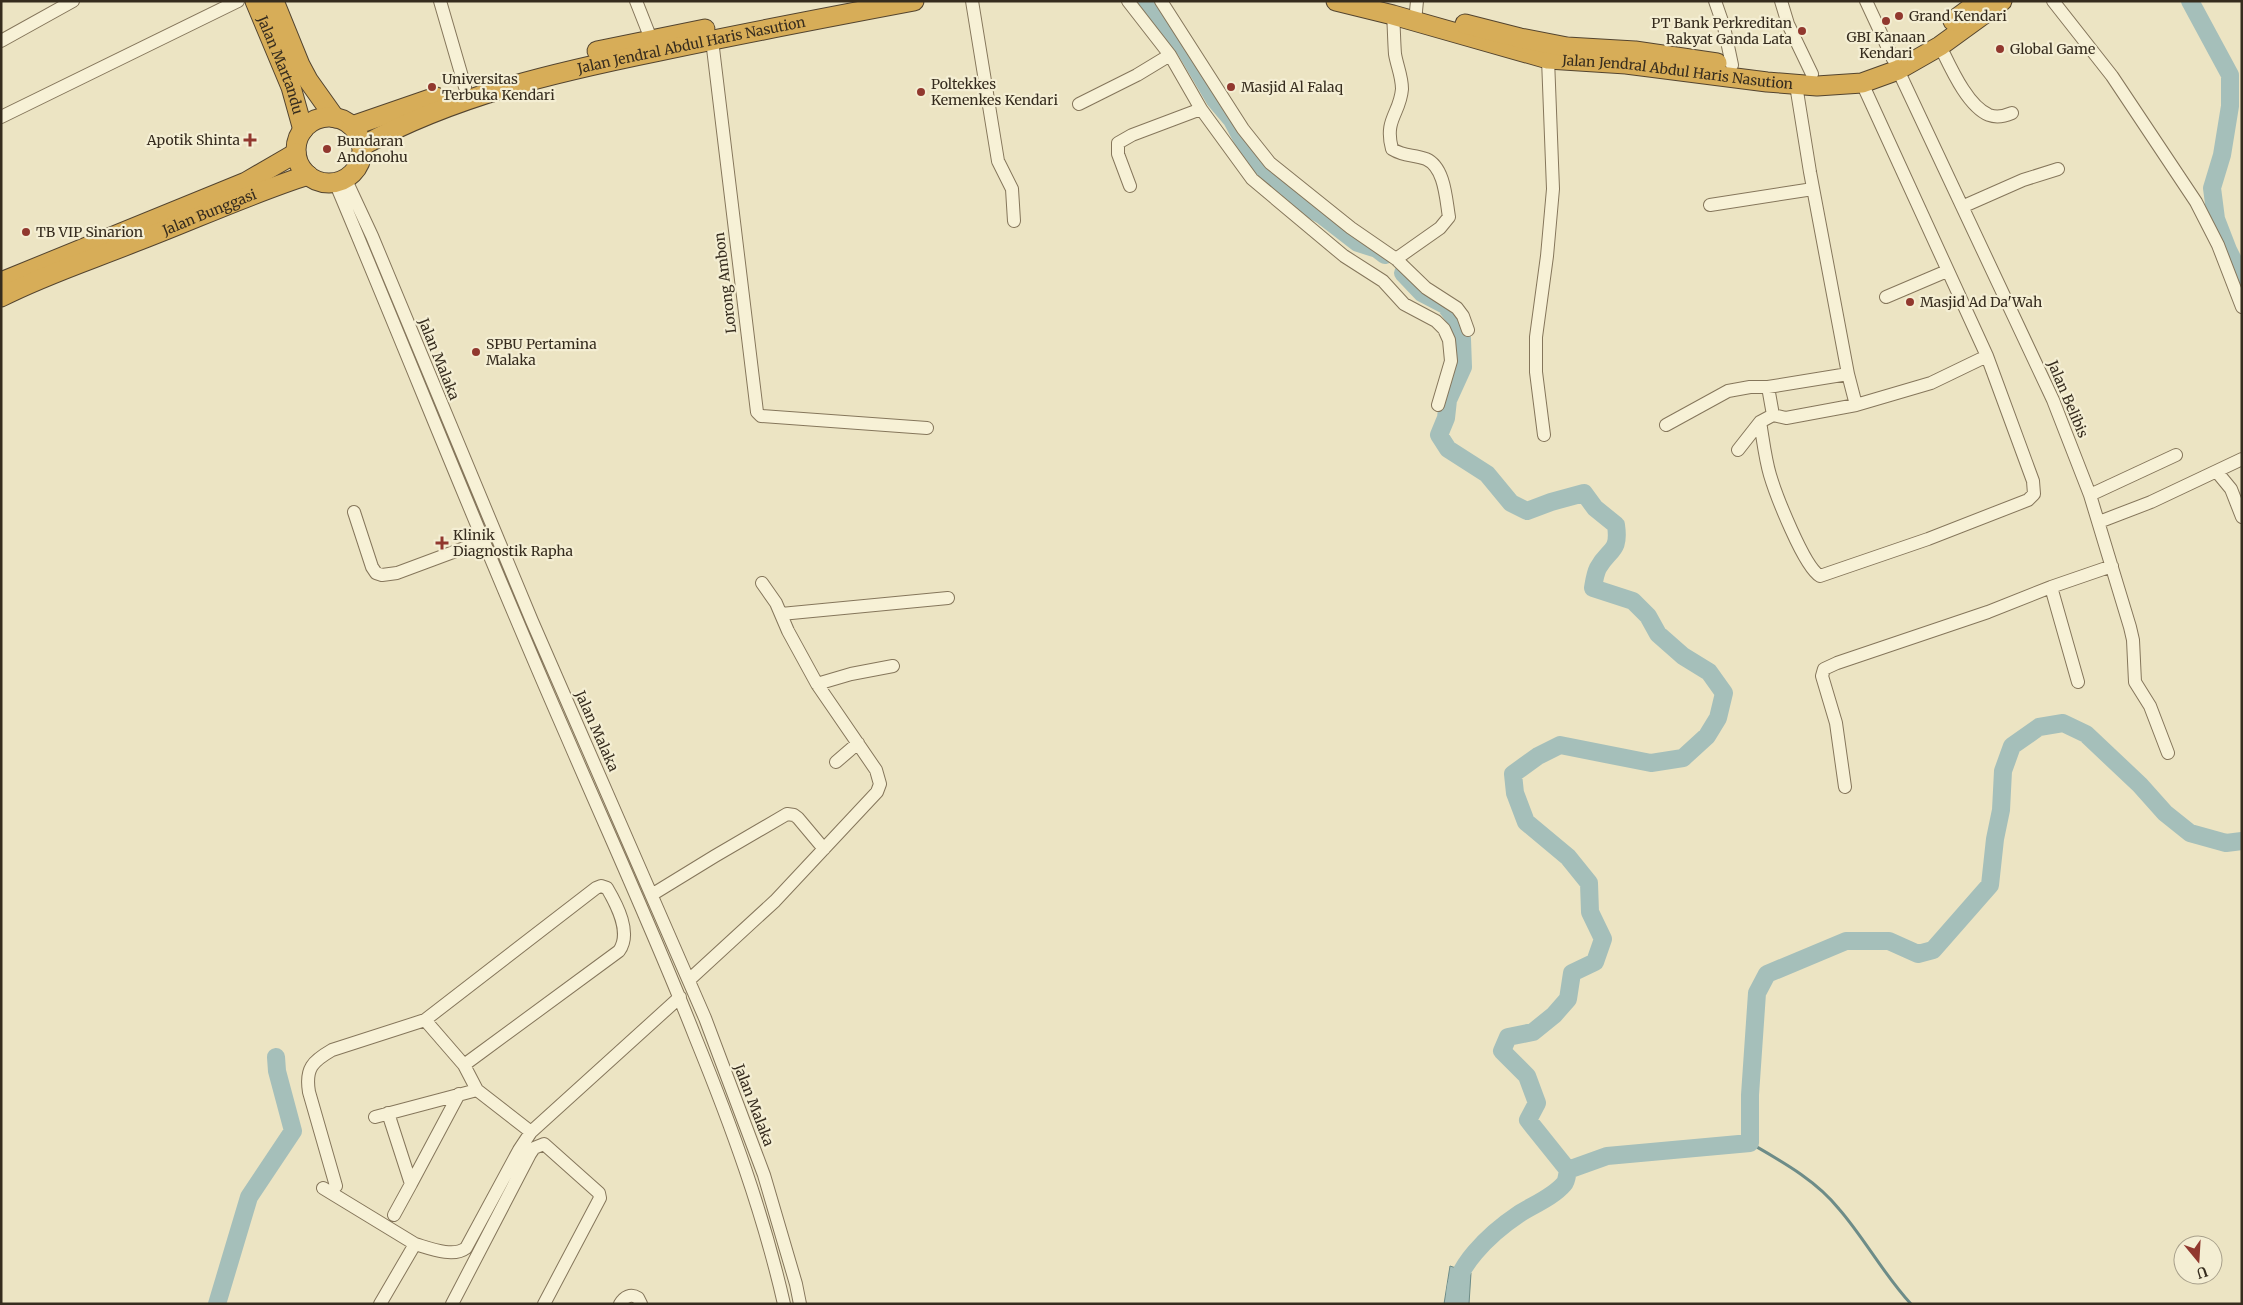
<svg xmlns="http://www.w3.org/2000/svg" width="2243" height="1305" viewBox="0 0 2243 1305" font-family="Merriweather,serif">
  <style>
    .water { fill: #a5bfba; stroke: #6d8c88 }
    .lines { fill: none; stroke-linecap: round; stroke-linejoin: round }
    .stream { stroke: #6d8c88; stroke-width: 3 }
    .river { stroke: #a5bfba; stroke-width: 18 }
    .minor-casing { stroke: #85765b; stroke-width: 14 }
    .highway-casing { stroke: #53442f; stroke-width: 21 }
    .minor { stroke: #f7f1d6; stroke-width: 12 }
    .highway { stroke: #d7ad58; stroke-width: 19 }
    .poi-dot { fill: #91382e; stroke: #f4eed3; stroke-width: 2 }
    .labels { text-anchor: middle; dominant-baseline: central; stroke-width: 4.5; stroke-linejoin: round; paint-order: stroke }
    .poi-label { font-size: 14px; fill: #362c1e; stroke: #f4eed3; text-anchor: start }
    .street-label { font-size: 14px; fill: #362c1e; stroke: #f4eed3 }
  </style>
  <rect width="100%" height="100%" fill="#ece4c3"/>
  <path class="water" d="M1450,1266L1471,1273L1469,1304H1444Z"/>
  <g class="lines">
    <path class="stream" d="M1750,1143C1781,1161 1816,1180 1839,1209C1865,1239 1884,1275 1911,1304"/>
    <path class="river" d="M1142,1L1185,49L1215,100L1232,120L1257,167L1276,186L1298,202L1323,216L1358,243L1377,249L1385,255
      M2190,1L2230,75V106L2222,155L2212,188L2216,219L2228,250L2242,278
      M1403,273L1422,293L1445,305L1457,321L1462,339L1463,367L1448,400L1446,418L1439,435L1448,449L1487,474L1511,503L1527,511L1551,502L1584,493L1595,508L1616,525C1620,553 1609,548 1598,568C1595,574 1594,582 1593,588L1633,601L1648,616L1658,634L1683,656L1709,672L1724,693L1718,718L1707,736L1683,758L1651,763L1560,745L1538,756L1513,774L1515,793L1526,822L1568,857L1589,883L1590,912L1603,939L1595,962L1572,973L1568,999L1554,1015L1533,1032L1508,1037L1502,1051L1527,1076L1537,1103L1528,1120L1568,1170
      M217,1304L249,1197L293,1131L277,1071L276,1057
      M1457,1304C1446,1271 1495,1230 1519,1214C1533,1205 1553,1197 1564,1184C1567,1181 1567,1174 1568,1170L1607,1156L1750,1143V1095L1757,993L1767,974L1846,941H1889L1918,954L1933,950L1990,885L1995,839L2001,810L2003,771L2012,746L2039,727L2063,723L2086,734L2140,785L2165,813L2190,833L2226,843L2242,841"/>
    <defs>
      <path id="minor" d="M440,1L465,87
        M636,1L651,39
        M972,1L998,161L1012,189L1014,221
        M1161,1L1243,129L1270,163L1351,228L1396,259L1426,288L1457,308L1463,316L1468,330
        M1715,1L1724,27L1732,65
        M1781,1L1788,24L1812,74
        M1866,1L1893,59
        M2053,1L2112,76L2196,202L2218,245L2242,307
        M1393,15C1394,28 1394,41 1395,54C1397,66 1402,76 1402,89C1400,114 1384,119 1392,149C1405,157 1413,154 1426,159C1445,167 1446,200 1449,217L1440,228L1396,259
        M1415,21L1417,1
        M712,40L757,412L761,416L927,428
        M1,41L73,1
        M1940,46C1950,66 1967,106 1989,115C1997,118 2005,116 2012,113
        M1170,55L1201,109L1252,179L1344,256L1383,281L1404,304L1436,321L1444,329L1449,340L1451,361L1438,405
        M1898,70L2053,400L2090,495L2130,627L2133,640L2135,682L2150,706L2168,753
        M1079,104L1137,75L1170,55L1128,1
        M1,117L238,1
        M345,178L372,236L532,621L705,1018L764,1175L796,1284L800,1304
        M335,182C413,367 486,553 567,737C610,837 656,937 696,1039C731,1125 763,1212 784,1304
        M1130,186L1118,154V143L1132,135L1201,109
        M1710,205L1813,189
        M1964,206L2023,180L2058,169
        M1886,297L1947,271
        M1848,374L1856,405L1931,383L1987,356
        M1773,415L1786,418L1856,405
        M1760,422C1763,439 1765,458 1770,475C1776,495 1804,567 1820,576L1928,539L2028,500L2034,494L2033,481L1987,356L1862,83
        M1666,425L1728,391L1750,387H1768L1848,374L1810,172L1796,85
        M1544,435L1536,372V337L1547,256L1553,189L1548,59
        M1738,450L1760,422L1773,415L1768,387
        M2217,472L2231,489L2242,517
        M2090,495L2176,455
        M354,512L372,567L376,573L382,575L397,573L483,541
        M2099,522L2151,502L2242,459
        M2051,587L2078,682
        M781,614L948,598
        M817,684L851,674L893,666
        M836,762L858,743
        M1845,787L1836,723L1822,676L1824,669L1837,663L1988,612L2051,587L2112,566
        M653,894L715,856L787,814L794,815L798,818L824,849
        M689,980L775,901L877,792L880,784L876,770L817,684L788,631L776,603L762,583
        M425,1020L596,888L601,886L607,888C617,905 632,933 619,951L464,1065
        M388,1113L411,1184L394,1215
        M375,1117L477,1090
        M411,1184L459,1094
        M336,1186L309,1092C305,1068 313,1061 332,1050L425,1020L464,1065L477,1090L531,1132
        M323,1188L415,1244
        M380,1304L415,1244C429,1248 453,1258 466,1248L519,1150L531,1132L680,997
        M452,1304L530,1154L534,1148L544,1144L599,1193L600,1198L544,1304
        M620,1304C624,1297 631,1293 638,1298L641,1304"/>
      <g id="highway">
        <path id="s1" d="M255,1L291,87L303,130"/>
        <path d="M274,1L300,65L308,80L335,118"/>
        <path id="s2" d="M1336,1L1393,15L1548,59L1626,64L1767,82L1817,86L1862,83L1898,70L1940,46L2002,1"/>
        <path d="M1953,21L1980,1"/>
        <path d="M1465,24L1520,38L1567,47L1635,51L1717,63"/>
        <path d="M597,51L705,29"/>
        <circle cx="329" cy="150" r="33"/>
        <path d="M352,126L436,97"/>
        <path id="s3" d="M362,146C455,95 557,72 660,51C745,33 829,17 914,1"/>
        <path d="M1,282L246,182L296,153"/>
        <path id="s4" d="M1,297C44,275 90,260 135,242C193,220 249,194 308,175"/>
      </g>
    </defs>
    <use href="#minor" class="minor-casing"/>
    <use href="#highway" class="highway-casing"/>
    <use href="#minor" class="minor"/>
    <use href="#highway" class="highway"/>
  </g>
  <g class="poi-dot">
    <circle cx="1899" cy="16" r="5"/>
    <circle cx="1886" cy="21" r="5"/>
    <circle cx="1802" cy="31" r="5"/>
    <circle cx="2000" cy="49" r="5"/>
    <circle cx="432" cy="87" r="5"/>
    <circle cx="1231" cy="87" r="5"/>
    <circle cx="921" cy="92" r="5"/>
    <path d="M247.5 132.5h5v5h5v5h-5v5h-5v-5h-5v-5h5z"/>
    <circle cx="327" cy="149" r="5"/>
    <circle cx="26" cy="232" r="5"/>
    <circle cx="1910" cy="302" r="5"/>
    <circle cx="476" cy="352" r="5"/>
    <path d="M439.5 535.5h5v5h5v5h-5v5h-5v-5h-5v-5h5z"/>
  </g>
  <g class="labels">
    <g class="poi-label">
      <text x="1909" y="16">Grand Kendari</text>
      <text x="1792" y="23" text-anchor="end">PT Bank Perkreditan<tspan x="1792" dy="16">Rakyat Ganda Lata</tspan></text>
      <text x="1886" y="37" text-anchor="middle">GBI Kanaan<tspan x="1886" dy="16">Kendari</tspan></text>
      <text x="2010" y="49">Global Game</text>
      <text x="442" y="79">Universitas<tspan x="442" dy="16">Terbuka Kendari</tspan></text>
      <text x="931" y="84">Poltekkes<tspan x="931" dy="16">Kemenkes Kendari</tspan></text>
      <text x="1241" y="87">Masjid Al Falaq</text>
      <text x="240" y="140" text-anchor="end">Apotik Shinta</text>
      <text x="337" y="141">Bundaran<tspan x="337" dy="16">Andonohu</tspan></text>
      <text x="36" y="232">TB VIP Sinarion</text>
      <text x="1920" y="302">Masjid Ad Da'Wah</text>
      <text x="486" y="344">SPBU Pertamina<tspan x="486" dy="16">Malaka</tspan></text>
      <text x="453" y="535">Klinik<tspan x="453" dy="16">Diagnostik Rapha</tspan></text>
    </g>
    <g class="street-label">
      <text stroke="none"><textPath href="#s3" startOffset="346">Jalan Jendral Abdul Haris Nasution</textPath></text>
      <text stroke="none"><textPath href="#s1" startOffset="69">Jalan Martandu</textPath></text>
      <text stroke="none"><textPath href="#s2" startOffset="350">Jalan Jendral Abdul Haris Nasution</textPath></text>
      <text stroke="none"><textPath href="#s4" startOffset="225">Jalan Bunggasi</textPath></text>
      <text transform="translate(725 283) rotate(-97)">Lorong Ambon</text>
      <text transform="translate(439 359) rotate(68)">Jalan Malaka</text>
      <text transform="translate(2068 399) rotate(67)">Jalan Belibis</text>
      <text transform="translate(597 731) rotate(66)">Jalan Malaka</text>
      <text transform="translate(754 1105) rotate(69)">Jalan Malaka</text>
    </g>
  </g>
  <rect width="2243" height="1305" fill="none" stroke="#362c1e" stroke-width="5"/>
  <g transform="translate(2198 1260) rotate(162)"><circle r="24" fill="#f4eed3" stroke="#a8a08b"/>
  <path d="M0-4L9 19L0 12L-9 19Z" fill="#91382e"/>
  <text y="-8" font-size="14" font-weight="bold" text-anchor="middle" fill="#362c1e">U</text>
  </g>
</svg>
